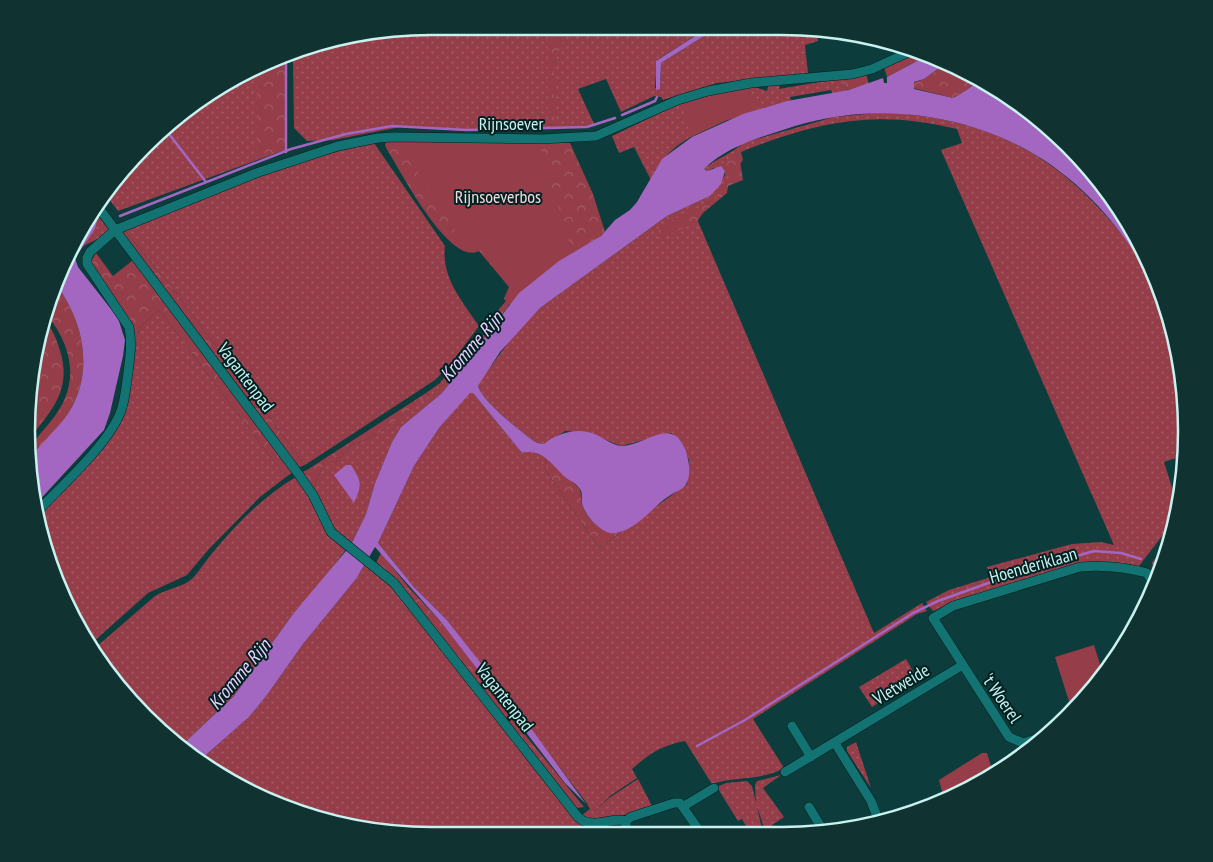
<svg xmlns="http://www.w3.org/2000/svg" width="1213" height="862" viewBox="0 0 1213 862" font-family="'PT Sans Narrow',sans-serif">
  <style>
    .grass { fill: url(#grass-dots) }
    .forest { fill: url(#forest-crowns) }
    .park { fill: #953e4a }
    .water { fill: #a366c1 }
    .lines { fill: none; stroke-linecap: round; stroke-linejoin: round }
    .stream { stroke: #a366c1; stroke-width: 2.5 }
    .minor-casing { stroke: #052020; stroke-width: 10 }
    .minor { stroke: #127372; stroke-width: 9 }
    .labels { text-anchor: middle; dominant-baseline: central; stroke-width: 4; stroke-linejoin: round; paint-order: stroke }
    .street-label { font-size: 18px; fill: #c9f1ef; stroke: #002121 }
    .park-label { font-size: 18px; fill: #fadbdc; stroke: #002121 }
    .water-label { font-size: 19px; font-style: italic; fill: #eed0fe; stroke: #002121 }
    .rim { fill: none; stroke: #c9f1ef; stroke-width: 2.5 }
  </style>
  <defs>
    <pattern id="grass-dots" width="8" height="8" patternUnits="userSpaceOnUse" patternTransform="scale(1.25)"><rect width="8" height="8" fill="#953e4a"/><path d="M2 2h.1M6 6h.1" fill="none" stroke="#a25a64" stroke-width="1.8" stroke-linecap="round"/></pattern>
    <pattern id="forest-crowns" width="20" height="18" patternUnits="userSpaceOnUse" patternTransform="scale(1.25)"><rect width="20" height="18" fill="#953e4a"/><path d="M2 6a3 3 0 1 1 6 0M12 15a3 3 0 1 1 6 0" fill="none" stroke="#a25a64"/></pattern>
  </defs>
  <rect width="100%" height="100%" fill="#0c3c3b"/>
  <path class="grass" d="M431,26H548V125L554,124V63L567,26H711L657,60L655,88L660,89L661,63L720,26H782L816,30L818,41L805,45L808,74L717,83L663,100L661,97L654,96L621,112L606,79L578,89L595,126L467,131L400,127L333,140L307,141L294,128L293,55L326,40Z
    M257,71V158L285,146V150L118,211L106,195L127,164L206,94Z
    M849,77L840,85L849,90L833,94L831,90L790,97L791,100C746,114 669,130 651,180L634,147L619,153L612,136L681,103L748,85L767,91L769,83L781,82L779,89Z
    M886,112C990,120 1053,151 1120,232C1138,253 1159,282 1167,309C1174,331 1181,357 1183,379C1186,404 1185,430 1186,455L1164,462L1178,506L1176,518L1139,566L1086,562L950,604L933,611L926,602L949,590L991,577L987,567L1072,544L1101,542L1114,545L941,150L962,143L957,129C876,109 817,121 741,152L743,160C737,167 734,176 729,184C719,196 707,203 694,212L874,633L922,603L927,611L917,614L753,719L784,768C761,781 736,776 712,784L685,741C662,745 649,754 632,769L637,778L610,796L593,813L609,798L638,779L652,806C629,813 605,825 581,816L590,809L586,802L446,619L414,587L378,543L414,466L439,428L469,393H473L522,453L530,451L545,457L546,471L599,548L687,484L689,460L682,442L671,433L621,446L589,433L565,431L544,444L537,443C523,434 482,401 478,386L481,380L516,332L540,308L667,216L710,196L725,175L724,168H713L707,171L704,169C715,159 735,152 743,143L834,117Z
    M374,143L445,246C441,277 462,301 479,326L449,366L435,380L305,465L171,286L125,231C207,197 288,160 374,143Z
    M95,212L108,229V234L81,247L95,229L96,221L92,215Z
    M506,301L509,305L507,308L442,393L401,427L392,442L375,483L366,514L351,545L333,531L313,490L324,463H335L351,446L374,436L429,395L426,393L447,378L486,332H482L483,328Z
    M159,310L286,477L260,497L209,549L187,575L148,593L92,643L57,586L38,514L105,440L127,405L139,328Z
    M296,477L346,549L321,584L293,614L234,696L180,747L127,698L95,648L155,596C166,589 184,587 193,578C200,570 206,560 214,551C237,523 265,495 296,477Z
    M1173,532V536L1157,578L1152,563Z
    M365,564L384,577L587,825L579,834L405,835L327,822L252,794L199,761L249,717L267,695L303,644L356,579Z
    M906,659L917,678L872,707L859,687Z
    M856,742L871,788L847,751V747Z
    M781,775L763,788L784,817L772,825L776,833H766L756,804L755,785L757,781Z
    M747,781L752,786L763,833H750L742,819L738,821L717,787L726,783Z"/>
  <path class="forest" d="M548,26H567L568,30L554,63V124L548,125Z
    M913,54L923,58L887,77L884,67Z
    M285,59V146L257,159V71Z
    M943,65L981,79C978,83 956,97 953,98L913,88V83L924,79Z
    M866,73L869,85L849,90L840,85L849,77Z
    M388,140L570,143L593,194L605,232C592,245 575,251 559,261C541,273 523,288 509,305L504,299L509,287L479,251C449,267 400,169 386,148L385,144Z
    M739,154L743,180L728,186L727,193L703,213L696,223L660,238L654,234C660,230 666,224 673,220C696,208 726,200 730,171L716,167Z
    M125,231L171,286L305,465L300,467L297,465L122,234Z
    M96,253L113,276L133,260L292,473L286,477L159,310L139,328L134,361L130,322L90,263Z
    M57,286C84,322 94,372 69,412C58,430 43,445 30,460C30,442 40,435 51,421C79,387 75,351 48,316Z
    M47,323C54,332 58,343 61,354C71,391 51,411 30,438V378Z
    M426,393L429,396L374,436L351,446L335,463H324L313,490L300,473L307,470Z
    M545,457L579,488C582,493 580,498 582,504C585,518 606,537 621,532L599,548L546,471Z
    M381,553L410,589L441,622L493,688L508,714L584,807L577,808L399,584L376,563Z"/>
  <path class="park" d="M748,85L759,110L725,121L691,137L681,103Z
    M397,139L538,141L573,256L512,306L504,298L510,288L479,247L469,252Z
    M488,335L452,383L440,382L456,367L473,341Z
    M1094,645L1104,677L1072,711L1055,657Z
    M982,753H987L993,773L961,794L944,799L939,780Z"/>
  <path class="water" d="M711,26H720L661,63L660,89L656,90V61Z
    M923,58L943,65L924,79L914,82V89L953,98C956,97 978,83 981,79L985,81L1086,164L1133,229L1167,308C1115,206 1046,136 929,117C883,110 839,113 795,126C762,137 729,145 704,169L707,171L721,166L725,171L721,184L710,196L667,216L540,308L500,352L478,386C482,401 523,434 537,443L544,444C559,432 579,427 597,435C605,439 613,445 621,446C646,446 672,414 686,451C690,464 693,485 678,491C655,501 642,528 616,533C603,536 584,515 582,503C581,498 583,493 580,489C576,483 570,481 565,477C552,465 542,448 522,453L473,393H470L439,428L414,466L378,543L414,587L446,619L514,705L586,804L565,783L441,622L375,547L356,579L303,644L267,695L249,717L199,761L180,747L234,696L293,614L351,545L366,514L375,483L392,442L401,427L442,393L519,293L559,261L601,236L615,220L630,210L637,202L662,159L692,137L743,114L787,101L849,90L883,78L884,83H887V77Z
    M92,215L97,221L95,229L75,258L78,267L118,318L125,340L123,356L110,413L104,430L35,505C32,493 25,472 30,460C36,447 60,427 69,412C94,372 84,322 57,286L68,252Z
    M346,465H351C362,482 362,485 354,503L334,475Z"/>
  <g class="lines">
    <path class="stream" d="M286,58V152
      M622,115L655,101L657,97
      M166,130L206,182
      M120,216L291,149L346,134L392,126L467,130L587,127L615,118
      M697,746L745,720L913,613L938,601L1008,576L1094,551L1121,553L1141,559"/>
    <defs>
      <path id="minor" d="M98,207L297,472L313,495L331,532L394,583L578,817C591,830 609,817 626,821
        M37,512C62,485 108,445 121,411C125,400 126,386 128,373C130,358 132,343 129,327L87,264V258L90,252L115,230L259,172L338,146L378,138L394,137L542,139L596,136L678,100L708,91L751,83L853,74L872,69L909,52
        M792,726L811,757
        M1049,735L1023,743L1009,737L933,618L953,606L1080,567C1102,565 1125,567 1147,573L1154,585
        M835,743L871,801L878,819
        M785,772L961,666
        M684,806L714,788
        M809,807L824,832
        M626,834V821L631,817L674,803H680L701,833"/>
    </defs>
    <use href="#minor" class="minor-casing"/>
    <use href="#minor" class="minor"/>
  </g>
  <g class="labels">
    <g class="street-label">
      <text x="511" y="123">Rijnsoever</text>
      <text transform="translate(246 377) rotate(53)">Vagantenpad</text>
      <text transform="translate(1033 565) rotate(-16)">Hoenderiklaan</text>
      <text transform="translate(901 684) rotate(-31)">Vletweide</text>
      <text transform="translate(505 697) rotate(52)">Vagantenpad</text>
      <text transform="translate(1002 698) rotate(56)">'t Woerel</text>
    </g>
    <g class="park-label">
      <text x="498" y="196">Rijnsoeverbos</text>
    </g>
    <g class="water-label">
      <text transform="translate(471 346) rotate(-49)">Kromme Rijn</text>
      <text transform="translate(239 674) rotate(-50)">Kromme Rijn</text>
    </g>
  </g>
  <path d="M0 0H1213V862H0ZM431 35H782A396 396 0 0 1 1178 431V431A396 396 0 0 1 782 827H431A396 396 0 0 1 35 431V431A396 396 0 0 1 431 35Z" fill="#103231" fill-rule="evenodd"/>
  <path class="rim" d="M431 35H782A396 396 0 0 1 1178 431V431A396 396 0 0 1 782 827H431A396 396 0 0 1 35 431V431A396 396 0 0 1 431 35Z"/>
</svg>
